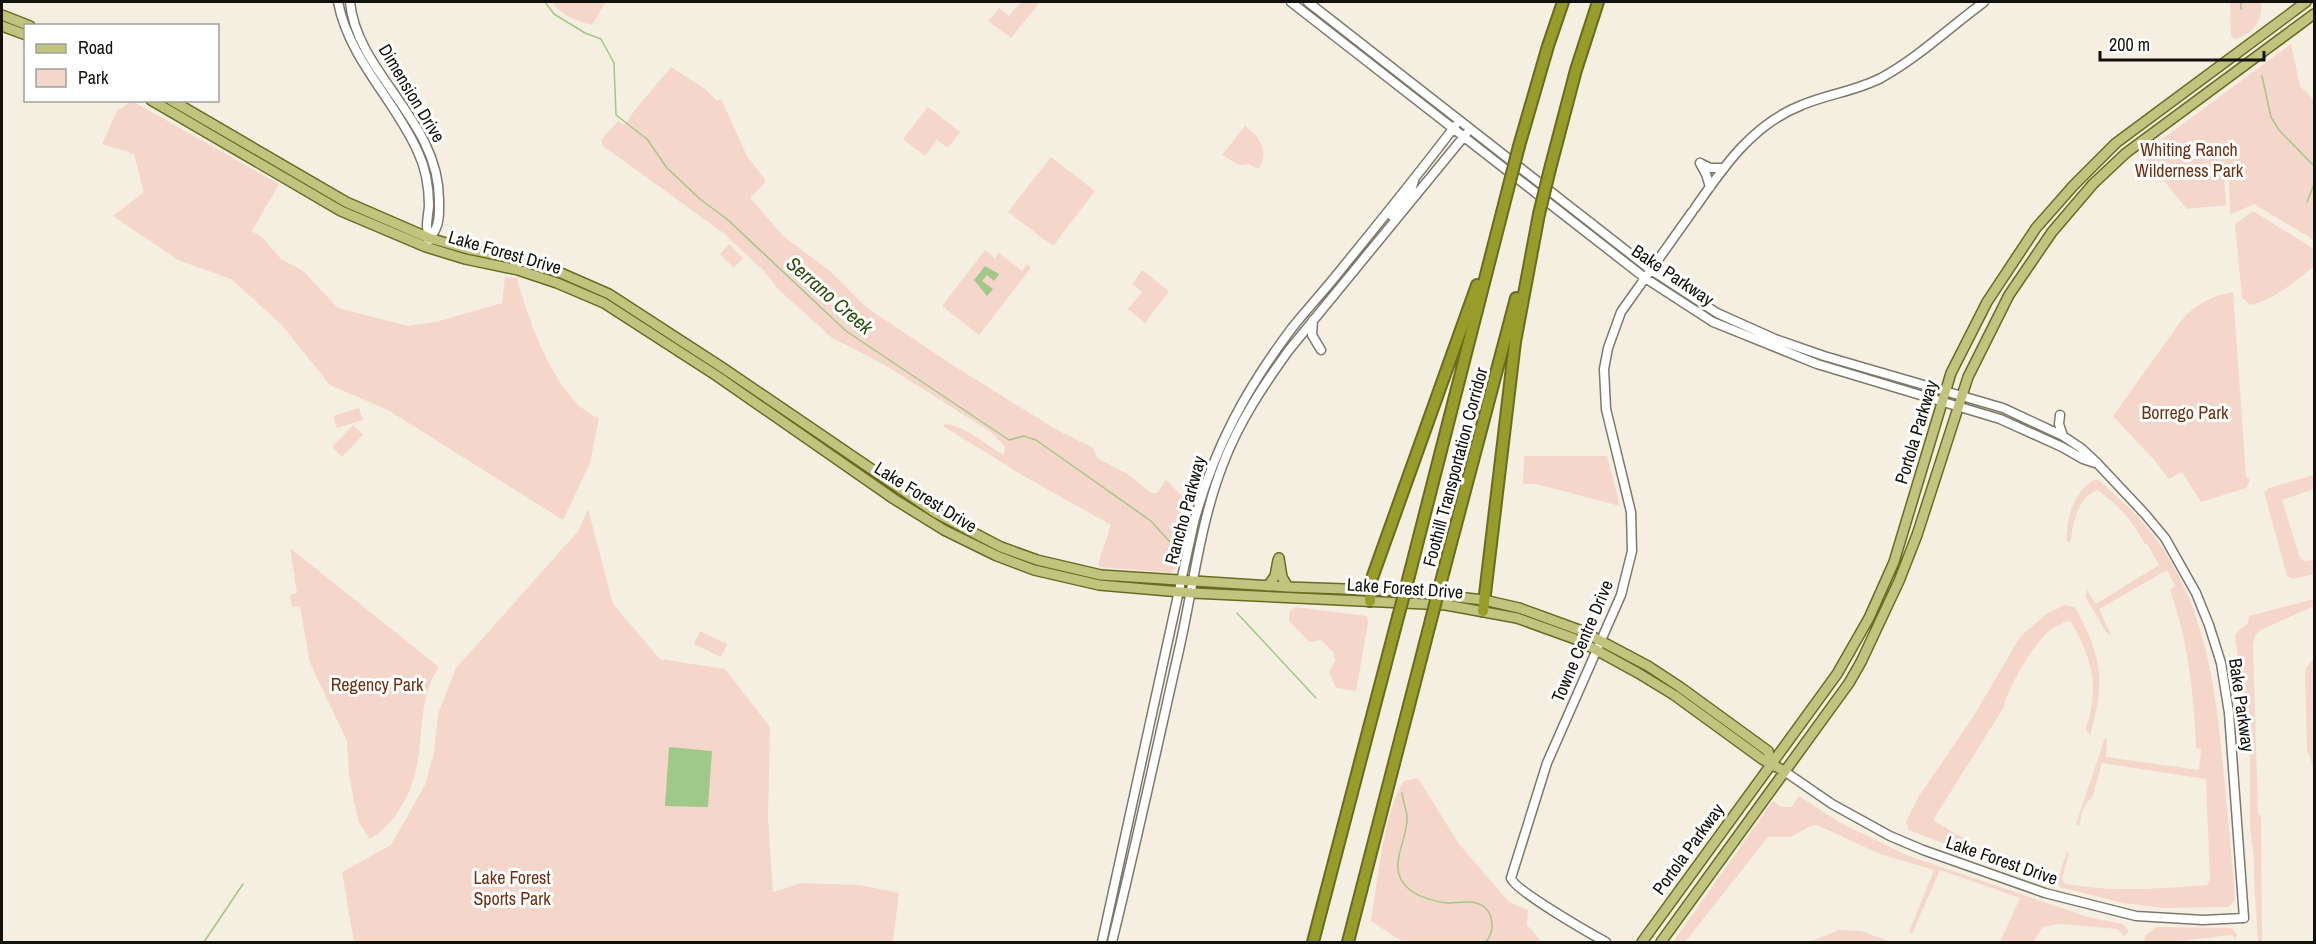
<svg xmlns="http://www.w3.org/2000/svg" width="2316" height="944" viewBox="0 0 2316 944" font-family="'Archivo Narrow',sans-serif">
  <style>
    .green { fill: #f5d6ca }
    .water { fill: #a0c888 }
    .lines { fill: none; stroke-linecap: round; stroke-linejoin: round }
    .stream { stroke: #a0c888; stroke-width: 1.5 }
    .secondary-casing { stroke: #7e796c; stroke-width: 11 }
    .primary-casing { stroke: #696b20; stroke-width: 12 }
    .highway-casing { stroke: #696b20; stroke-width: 14 }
    .secondary { stroke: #fff; stroke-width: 8 }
    .primary { stroke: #c1c47f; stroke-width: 9 }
    .highway { stroke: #989c2a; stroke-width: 10 }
    .highway-bridge-casing { stroke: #696b20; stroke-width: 14; stroke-linecap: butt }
    .highway-bridge { stroke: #989c2a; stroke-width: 10 }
    .labels { text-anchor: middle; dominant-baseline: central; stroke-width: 6; stroke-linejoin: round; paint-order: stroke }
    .street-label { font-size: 18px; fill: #13110c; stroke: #fff }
    .park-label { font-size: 18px; fill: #712f12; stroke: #fff }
    .water-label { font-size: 20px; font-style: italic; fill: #2b500d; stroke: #fff }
  </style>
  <rect width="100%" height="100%" fill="#f5efe1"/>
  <path class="green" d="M552,2H602L605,3L592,25C577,21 560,15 552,2Z
    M1021,2H1040L1011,38L988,21L999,8L1009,16Z
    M2230,2H2261C2263,20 2254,35 2234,39L2231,36Z
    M2291,44L2300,86L2314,100V240L2254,204L2230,215L2229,169L2223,164L2226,205L2187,209L2142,154Z
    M671,67L705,89L717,101L721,99L747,156L766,181L750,198L783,236L830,271L866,307L954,366L1057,430L1093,448L1097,458L1128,474L1151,493H1157L1166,480L1193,507L1181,564L1170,573L1100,567L1098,564L1111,525L1022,475L943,426L945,424C968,427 984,444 1004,455L1005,447L991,432L885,365L832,338L778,289L764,271L722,232L603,146L601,140L618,121L625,125L634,111Z
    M132,101L279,184L252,231L262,237L281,259L303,271L338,308L408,326L436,322L502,303L505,277L517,278C527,318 558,404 599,418L590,463L563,520L388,410L330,385L281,324L231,279L178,260L113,216L144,192L134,154L102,144L117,111Z
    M928,107L960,132L948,148L937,140L925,156L903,139Z
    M1245,126C1261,138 1269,150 1259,169L1248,164L1239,165L1222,155Z
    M1051,157L1095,191L1053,246L1008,212Z
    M2253,211L2314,249V266C2295,282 2275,299 2250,305L2242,298L2235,224Z
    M729,244L743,258L734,268L720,254Z
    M985,250L995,258L999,253L1022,271L1027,264L1031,268L979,335L942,306Z
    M1142,270L1169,291L1145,323L1128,309L1142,292L1132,284Z
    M2233,292L2246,476L2250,480L2246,488L2201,502L2182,472L2169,479L2155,461L2113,416L2181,321C2196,304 2211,296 2233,292Z
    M359,408L363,420L337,428L333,416Z
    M353,425L363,435L342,457L332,447Z
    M1524,456H1607L1620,506L1536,484H1523Z
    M2314,475V489L2282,500L2300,558L2304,561L2314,560V574L2293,579L2287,576L2264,492L2269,488Z
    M2094,480H2099C2111,492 2124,503 2136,515C2204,587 2216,683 2224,777C2228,818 2232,859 2235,900L2228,907L2163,908L2123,903L2060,887L2057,881L2067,852L2069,853L2062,879L2065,884C2117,892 2155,889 2207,885L2210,880L2206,779L2102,763L2092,798C2083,803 2081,817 2079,826L2076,824L2105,738L2107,739L2106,757L2199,770L2201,749L2196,748C2194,693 2188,641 2170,590L2175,586L2167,570L2099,609L2111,635L2106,632L2085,596L2087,590L2096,604L2159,565L2147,544H2145C2132,520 2120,507 2098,490C2079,495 2072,524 2071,541L2067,542C2065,521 2074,491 2094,480Z
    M588,509L613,604L660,659L725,669L770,727L768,819L773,892L801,883L860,885L899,893L893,941L897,942H354L342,872L391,845L425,785L434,753L438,714L456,668L579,530Z
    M290,548L439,667C423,690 423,717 420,743C417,780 403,819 370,839L358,821L349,775L347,741L310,663L300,606L292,607L290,595L297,593Z
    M2314,599V606L2261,630L2255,635L2253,645L2258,813L2261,817L2262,942H2258L2254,880V858L2250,828V754L2243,729L2244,703L2235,636L2240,629L2248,624L2249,616Z
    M2064,605L2075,607C2102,657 2106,680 2090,735L2086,729C2099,686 2093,660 2071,622L2067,621C2062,624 2055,626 2050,630C2035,642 2007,688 2004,707L1933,820L1994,857L2038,872L2046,868L2043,876L2037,879L1909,830L1906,822L1919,796L1973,717L2020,637L2045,615Z
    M1295,607L1367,616L1368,623L1356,691L1336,688L1329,672L1335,661L1334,653L1321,640L1309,642L1289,621V612Z
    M700,631L727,644L721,657L694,644Z
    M2314,658V772L2310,756L2307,751L2305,676L2306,668Z
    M1418,778L1459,844L1509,902L1528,910L1527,925L1542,942H1403L1371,921C1377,885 1384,809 1404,781Z
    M1799,796L1839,822L1906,855L2088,917L2123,924L2129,932L2124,936L2117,929L2060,924L2043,927L2033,942H2000L2020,898L1940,870L1912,934L1909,932L1934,870L1880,854L1817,825L1811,826L1790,837H1768L1685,942H1673L1773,801L1781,807H1791Z
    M2156,927L2231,928L2237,934L2236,939L2231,935L2172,942H2144L2145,936Z
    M1839,930L1861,931L1891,942H1809Z"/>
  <path class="water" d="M985,266L999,274L994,281L987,275L982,281L993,289L987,296L974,280Z
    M669,747L712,751L708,807L665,806Z"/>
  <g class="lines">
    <path class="stream" d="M545,2L554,14L585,33L601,39L614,63L616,115L647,139L667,168L700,199L728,220L846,331L1009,440L1024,436L1036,440L1151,521L1170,542
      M2241,9V2
      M2262,76L2271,117L2279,130L2314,166
      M2307,202L2314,184
      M1237,613L1316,698
      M1402,793C1403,800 1406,809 1407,816C1409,840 1384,868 1409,889C1418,897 1436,902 1447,903C1458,903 1473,899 1483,906C1495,915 1494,932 1486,942
      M204,942L243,884"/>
    <defs>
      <path id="secondary" d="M338,2C349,59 395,100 418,152C426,169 429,187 429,206C428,218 425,226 429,238
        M350,2C357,74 440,121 439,201C439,209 440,220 436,228C434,234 429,238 427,244
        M1291,2L1645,278L1713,322L1817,364L2000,419L2062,447L2083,459L2095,463
        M1308,2L1651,270L1717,313L1775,339L1824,356L2003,408L2063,436L2081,448L2097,463L2145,514L2165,538L2196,593L2209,625L2221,663L2229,713L2244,918L2203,920L2136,916L2045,893L1923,850L1890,836L1832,804L1784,771
        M1700,163L1706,174L1710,187
        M1700,163L1710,168H1724
        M1695,208C1724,166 1753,124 1802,105C1828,94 1856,91 1881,78C1919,57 1950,27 1984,2
        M1392,216L1410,193L1414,181
        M1313,320L1312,335L1321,350
        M2060,415L2059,424L2063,436
        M1102,942L1194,522C1214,448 1246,389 1292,328C1307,309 1324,291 1339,272C1378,224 1418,175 1455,126
        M1112,942C1136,845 1157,747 1179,650C1193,588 1200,523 1223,464C1239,422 1263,386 1289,350L1466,134
        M1606,942C1591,934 1514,890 1511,878L1547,763L1621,595L1632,551L1631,512L1606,409L1604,369L1608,348L1621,312L1692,212"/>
      <path id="primary" d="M2,15L30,26
        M2,26L26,35
        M151,100L341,211L426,247L465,259L518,270L557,283L604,303L717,376L894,499L944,530L997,556L1034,570L1099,585L1192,593L1446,605L1517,618L1578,640L1638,673L1674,695L1762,759L1784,771
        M171,100L346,202L429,238L468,249L521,260L561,273L609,294L723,368L936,513L1001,547L1037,560L1101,575L1288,587L1401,591L1484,600L1519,608L1582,631L1648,666L1680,687L1768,751L1771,762
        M1279,558L1282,577L1288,587
        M1268,586L1275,576L1278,560
        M1642,942L1837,674L1869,618L1894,562L1951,373L1987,302L2036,228L2073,186L2116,143L2306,2
        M1661,942L1849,683L1861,662L1899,581L1917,535L1968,377L2009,295L2052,232L2093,184L2126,153L2314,14"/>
      <path id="highway" d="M1519,146L1548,46L1563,2
        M1550,169L1576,70L1598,2
        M1444,570L1516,298
        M1409,576L1508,189
        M1370,601L1371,581L1477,285
        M1483,611L1515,342L1539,214
        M1313,942L1398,617
        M1348,942L1431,620"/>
    </defs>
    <use href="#secondary" class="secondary-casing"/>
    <use href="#primary" class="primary-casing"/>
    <use href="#highway" class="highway-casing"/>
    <use href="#secondary" class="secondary"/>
    <use href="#primary" class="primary"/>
    <use href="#highway" class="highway"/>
    <defs>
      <path id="highway-bridge" d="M1508,189L1519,146
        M1539,214L1550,169
        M1398,617L1409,576
        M1431,620L1444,570"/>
    </defs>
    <use href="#highway-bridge" class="highway-bridge-casing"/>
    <use href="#highway-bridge" class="highway-bridge"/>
  </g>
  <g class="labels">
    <g class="street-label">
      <text transform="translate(412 93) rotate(59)">Dimension Drive</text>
      <text transform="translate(505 252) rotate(16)">Lake Forest Drive</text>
      <text transform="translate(1673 275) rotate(34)">Bake Parkway</text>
      <text transform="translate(1916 432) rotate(-73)">Portola Parkway</text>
      <text transform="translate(1455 467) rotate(-75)">Foothill Transportation Corridor</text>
      <text transform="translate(926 497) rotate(32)">Lake Forest Drive</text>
      <text transform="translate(1185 510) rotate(-75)">Rancho Parkway</text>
      <text transform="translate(1405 588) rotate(4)">Lake Forest Drive</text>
      <text transform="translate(1582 641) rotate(-67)">Towne Centre Drive</text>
      <text transform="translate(2242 705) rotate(82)">Bake Parkway</text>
      <text transform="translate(1688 849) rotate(-54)">Portola Parkway</text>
      <text transform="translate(2002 860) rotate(19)">Lake Forest Drive</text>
    </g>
    <g class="park-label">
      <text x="2189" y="149">Whiting Ranch<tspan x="2189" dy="21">Wilderness Park</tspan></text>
      <text x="2185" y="412">Borrego Park</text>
      <text x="377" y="684">Regency Park</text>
      <text x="512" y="877">Lake Forest<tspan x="512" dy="21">Sports Park</tspan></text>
    </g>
    <g class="water-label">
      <text transform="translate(830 295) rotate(41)">Serrano Creek</text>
    </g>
  </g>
  <rect width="2316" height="944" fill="none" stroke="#13110c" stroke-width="6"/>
  <rect x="24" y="24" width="195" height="78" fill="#ffffff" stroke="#a1a09e" stroke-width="1.5"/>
  <rect x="36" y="44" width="30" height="9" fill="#c1c47f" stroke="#a1a09e" stroke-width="1.5"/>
  <text x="78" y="54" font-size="18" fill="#13110c">Road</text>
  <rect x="36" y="69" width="30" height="18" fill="#f5d6ca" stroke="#a1a09e" stroke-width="1.5"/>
  <text x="78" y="84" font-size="18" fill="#13110c">Park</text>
  <path d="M2100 51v9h164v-9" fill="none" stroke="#13110c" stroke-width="3"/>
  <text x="2109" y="51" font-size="18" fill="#13110c" stroke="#ffffff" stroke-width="4.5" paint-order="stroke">200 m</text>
</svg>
